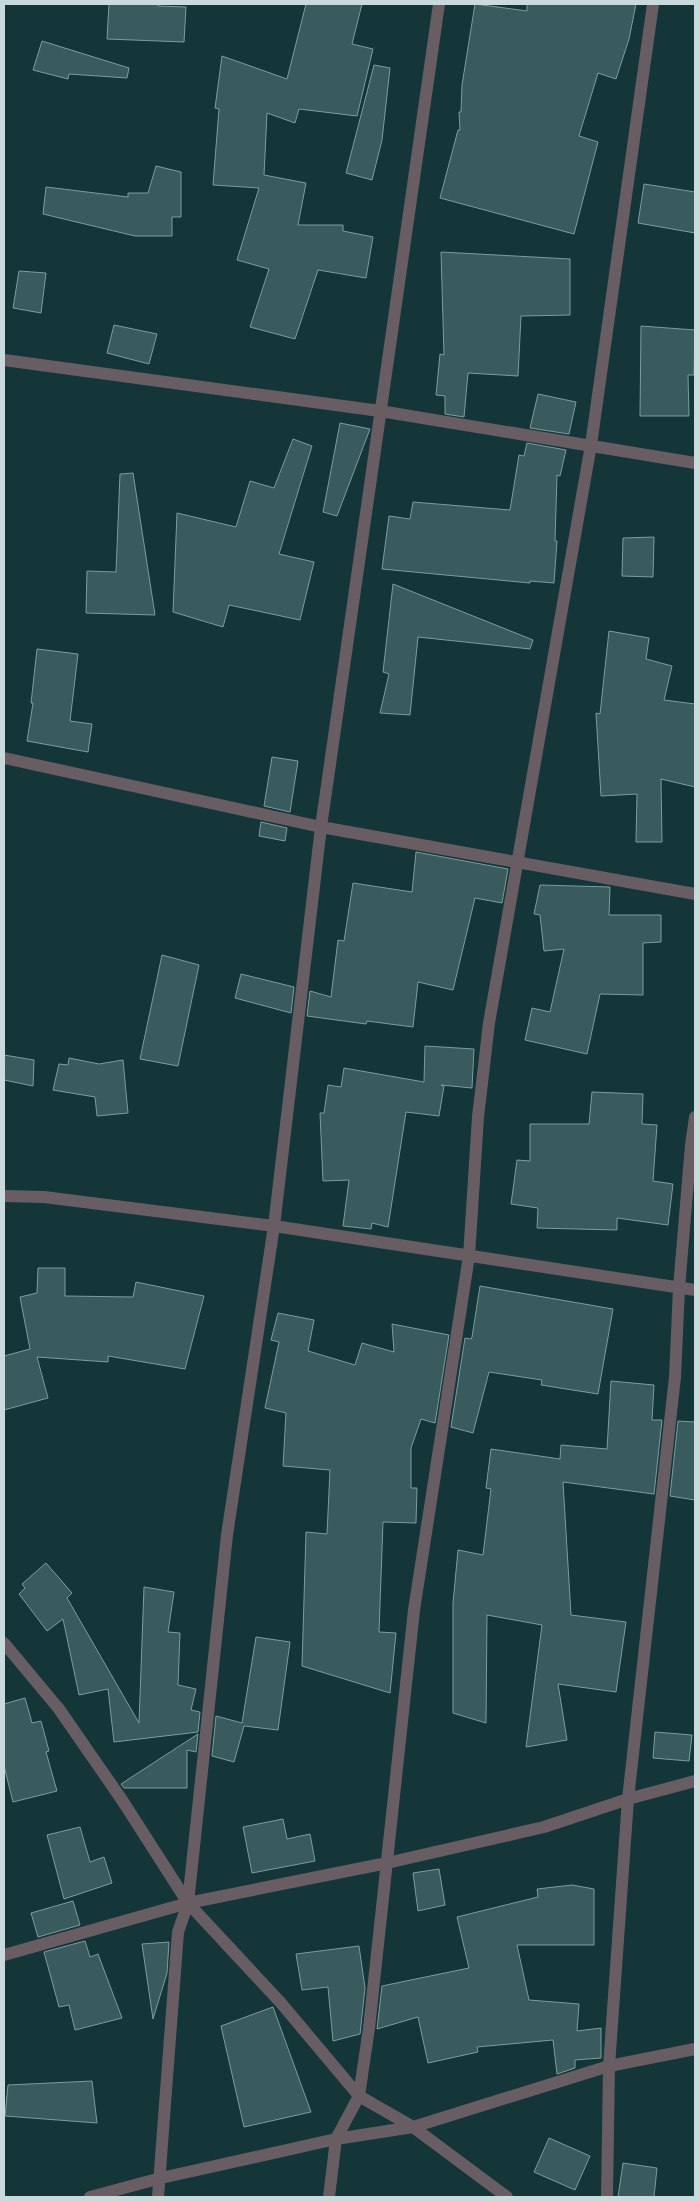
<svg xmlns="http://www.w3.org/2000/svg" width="699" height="2201" viewBox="0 0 699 2201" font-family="'PT Serif',serif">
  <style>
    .building { fill: #3a5b5e; stroke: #7a9da0 }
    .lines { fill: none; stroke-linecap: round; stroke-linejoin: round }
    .minor { stroke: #685d63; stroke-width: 12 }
  </style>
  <rect width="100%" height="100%" fill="#153639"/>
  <path class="building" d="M109,4H158V6L186,7L184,42L107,39Z
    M306,4H362L352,44L373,49L357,116L299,109L295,123L267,113L264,175L306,183L298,225H343V231L373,237L366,278L318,270L295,339L250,327L269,269L237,260L259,188L213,185L219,109L215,108L222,56L287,79Z
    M475,4L527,11V4H636L629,39L616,79L598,73L579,136L598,142L574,234L440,198L458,130H460L459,112H461L462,85Z
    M42,41L129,68L127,78L69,74L68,79L33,70Z
    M374,65L390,68L382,140L372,180L346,173Z
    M156,166L181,172V217H172V236H135L43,214L46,187L128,197V193H148Z
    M644,184L695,192V233L638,223Z
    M441,252L570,259V315L521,316L518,376L468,373L464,417L445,414V396L436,395L440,354L444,355Z
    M19,271L46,273L41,313L13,308Z
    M114,325L157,334L149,364L107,353Z
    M641,326L695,330L694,375H688L689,416H640Z
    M538,394L576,402L569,434L530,428Z
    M340,423L370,429L337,516L323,512Z
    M293,439L312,446L279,554L314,562L300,620L229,605L223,627L173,612L177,513L236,527L250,481L274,488Z
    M527,443L566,450L560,476L557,475L555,541H557L554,583L530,581V583L382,569L389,516L410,519L413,502L510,510L519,455L524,456Z
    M133,473L155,615L86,613L87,571L116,572L120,474Z
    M654,537L653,577L622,576L623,538Z
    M393,584L533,640L530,649L418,637L410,715L380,713L389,674L383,672Z
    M609,631L649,638L646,659L672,666L664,700L695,704V787L661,779L662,842H636L637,794L601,796L596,713L600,714Z
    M37,649L78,654L70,721L92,724L88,752L27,741L33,703H31Z
    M272,757L298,761L290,812L264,806Z
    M261,822L287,828L285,841L259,836Z
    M416,852L508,869L502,903L475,898L453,990L418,982L413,1027L367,1021L366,1024L307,1016L310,991L331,997L338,940L344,941L353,883L412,892Z
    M540,885L610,887L609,915H661V942L643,943V995L600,994L587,1054L525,1040L532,1008L550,1012L564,949L544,951L540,915L534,914Z
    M162,955L199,965L178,1066L140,1059Z
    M241,974L294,987L291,1013L235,998Z
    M425,1046L474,1049L472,1088L441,1085L444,1086L439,1116L406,1112L388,1227L372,1223L371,1229L343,1226L349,1180L323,1181L320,1113H324L328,1085L341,1087L344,1068L424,1082Z
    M4,1055L34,1060L33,1086L4,1080Z
    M69,1058L99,1064L123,1060L128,1113L97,1116L95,1097L53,1090L59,1064L68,1065Z
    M592,1092L643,1094L642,1124L657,1125L653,1181L673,1184L668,1225L617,1218V1230L537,1228L538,1208L511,1204L517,1160L530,1161V1124H589Z
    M38,1268H65V1296L133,1297L136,1282L204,1296L185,1369L108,1356V1362L37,1357L48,1398L4,1410V1356L30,1349L20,1297L37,1293Z
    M480,1286L613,1309L598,1394L541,1385L542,1380L489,1372L473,1433L451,1427L465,1338L471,1339L472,1337Z
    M278,1313L314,1320L308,1351L355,1365L362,1343L394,1352L392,1324L449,1335L435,1423L421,1419L411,1448V1488H417L416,1523L383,1522L379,1632L396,1633L390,1693L302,1666L306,1532L327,1534L330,1470L283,1466L286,1413L265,1408L279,1342L271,1340Z
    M611,1381L654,1385L652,1420H662L654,1494L563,1482L571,1615L626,1622L616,1692L558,1684L567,1740L526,1747L542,1625L487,1615L486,1723L453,1713V1603L458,1550L483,1555L491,1489L486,1488L491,1449L560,1459L561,1445L607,1449Z
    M678,1421L695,1422V1500L670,1496Z
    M46,1563L72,1593L67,1598L139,1723L144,1587L174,1592L168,1632L180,1633L178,1685L196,1689L191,1710L200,1712L198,1732L114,1742L108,1689L79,1695L63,1619L47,1631L19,1594L25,1588L22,1584Z
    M256,1637L290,1642L278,1730L244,1726L234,1762L212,1756L216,1716L242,1723Z
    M25,1698L32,1723L41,1721L49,1751L46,1752L57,1791L13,1802L4,1766V1704Z
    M655,1732L692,1735L689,1761L653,1758Z
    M198,1734L196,1752L187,1750V1788H124L121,1784Z
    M283,1819L287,1839L310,1834L315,1861L252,1873L243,1827Z
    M80,1827L90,1862L104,1857L112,1883L64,1899L47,1835Z
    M439,1869L445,1905L418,1911L413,1873Z
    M572,1885L594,1889V1945H517L529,2000L579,2004L577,2031L601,2028V2058L575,2060V2068L557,2074L553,2040L477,2047L478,2052L428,2063L418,2017L377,2029L382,1986L469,1968L457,1917L538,1897L537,1889Z
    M73,1901L80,1925L38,1937L31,1913Z
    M85,1941L90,1957L98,1954L122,2018L75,2030L69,2005L59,2007L44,1952Z
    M169,1942L167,1973L153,2019L142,1944Z
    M359,1946L365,1988L360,2034L333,2041L328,1987L302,1990L296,1954Z
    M273,2007L311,2112L244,2127L221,2026Z
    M92,2081L97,2123L5,2116L8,2085Z
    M549,2138L590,2156L575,2190L534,2172Z
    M623,2163L657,2168L654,2197H618Z"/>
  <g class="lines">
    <path class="minor" d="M4,360L380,411L695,463
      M4,758L321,827L695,894
      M4,1196L44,1197L274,1226L695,1290
      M4,1643L59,1709L122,1800L188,1903L281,2003L359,2096L413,2127L507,2197
      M4,1955L188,1903L387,1863L544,1827L628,1799L695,1781
      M90,2197L161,2178L336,2139L413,2127L609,2066L695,2049
      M158,2197L178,1932L188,1903L227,1535L274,1226L321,827L439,4
      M329,2197L336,2139L359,2096L369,2028L414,1610L469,1256L478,1117L489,1023L591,445L653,4
      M607,2197L609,2066L628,1799L675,1377L679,1288L691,1145L695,1117"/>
  </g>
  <rect width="699" height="2201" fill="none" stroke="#c8dadb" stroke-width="10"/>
</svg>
